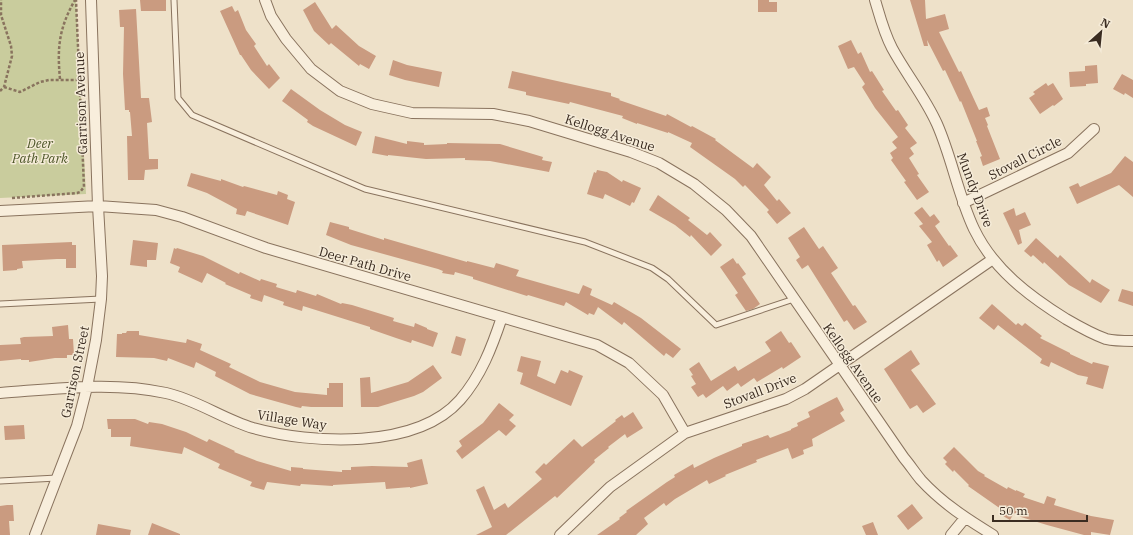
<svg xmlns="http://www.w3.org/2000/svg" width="1133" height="535" viewBox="0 0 1133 535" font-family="'IBM Plex Serif',serif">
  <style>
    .green { fill: #c9cc9d }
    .building { fill: #ca9b80 }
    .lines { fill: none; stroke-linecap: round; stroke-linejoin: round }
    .service-casing { stroke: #89735e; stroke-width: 7 }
    .minor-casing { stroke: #89735e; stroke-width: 12 }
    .path { stroke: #89735e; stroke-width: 2.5; stroke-dasharray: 3 2; stroke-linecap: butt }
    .service { stroke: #f8eedc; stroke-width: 5 }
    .minor { stroke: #f8eedc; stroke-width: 10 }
    .labels { text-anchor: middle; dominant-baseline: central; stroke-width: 3; stroke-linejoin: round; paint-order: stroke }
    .street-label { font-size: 13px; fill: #3a2c21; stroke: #f5ebd8 }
    .park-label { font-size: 13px; font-style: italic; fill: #4d5628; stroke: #f5ebd8 }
  </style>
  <rect width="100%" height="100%" fill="#eee1c9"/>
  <path class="green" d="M0,0H76L86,194L0,198Z"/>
  <path class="building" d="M140,0H166V11H141Z
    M758,0H769V2H777V12H758Z
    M910,0H925L926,19L945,14L949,29L939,32L959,72L961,71L979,110L987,107L990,116L985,118L988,125L987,126L1000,159L983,166L980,157L982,156L976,141H977L961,101L960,102L945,70L943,71L927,40L928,46H924Z
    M315,2L332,29L336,25L359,46L376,56L369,69L360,64L359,66L331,43L329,45L314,31L303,10Z
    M232,6L235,12L238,10L246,30L256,44L254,46L267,66L269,64L280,78L269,89L251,70L241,55H240L220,11Z
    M136,9L141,98H149L152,122L147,123L149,159H158V169L145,170L144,180H128L127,136H132L130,112H129V110H125L123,74L124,27H120L119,10Z
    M851,40L858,54L861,52L870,72L872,71L884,90L882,91L896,111L898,110L908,125L905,128L917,143L910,148L914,154L909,158L919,174L917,175L929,192L917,200L904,182L906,181L891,160L893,158L890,153L897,148L892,142L898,137L875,108L862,87L865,84L854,67L848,69L838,46Z
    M393,60L407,65L442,72L439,87L405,80L389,75Z
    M1097,65L1098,83L1086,84V86L1070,87L1069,72L1085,71V66Z
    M512,71L611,93V96L620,99L619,100L666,116L667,114L691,127L692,126L716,139L715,140L753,168L757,163L771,177L764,185L777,201L779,199L791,213L777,224L767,212L769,210L745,185L743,187L735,179L690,147L692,143L668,132V133L637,123V124L622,118L623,116L570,102L569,104L526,95V92L508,88Z
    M1122,74L1133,80V98L1125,93L1124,95L1113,89Z
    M1046,83L1048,86L1053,83L1063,99L1054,106L1053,105L1040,114L1029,98L1035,94L1033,92Z
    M291,89L320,110L345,125L362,132L356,146L313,126L307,122L308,120L282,101Z
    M375,136L407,144V141L424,143V145L447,144V143L500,144L543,157L542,160L552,162L549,172L490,161L465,160V158L426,159L388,155V156L372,153Z
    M1125,156L1133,162V197L1119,185L1077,204L1069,187L1078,183L1080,187L1111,173Z
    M597,170L607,172L622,182L623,180L641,188L634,203L632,202L630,206L605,194L603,199L587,194L594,172L596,173Z
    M191,173L221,181V179L243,187L244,186L277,195L278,191L288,195L287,199L295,202L288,225L247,211L245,216L236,214L237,209L207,193L187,186Z
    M658,195L690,218L688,220L707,235L710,232L722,245L711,256L691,235L690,237L675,225L649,210Z
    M922,207L930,217L934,214L940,222L935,226L949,246L950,245L958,256L943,267L939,260L937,262L927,245L932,242L919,226L923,224L914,213Z
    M1014,208L1016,216L1025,212L1031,225L1019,230L1022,243L1018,245L1003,213Z
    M330,222L349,227V229L384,240V238L467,262V261L494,268L496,263L519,270L516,276L579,294L583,285L592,289L590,295L612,305L614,302L641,318L681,349L673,358L666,353L664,356L624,322L622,325L598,307L594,315L589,313L588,315L566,302L564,306L528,295L527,296L473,279V277L455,272L454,275L442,273L443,271L438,269L351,245L326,235Z
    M804,227L819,249L823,246L838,268L831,273L853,306L855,305L867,322L854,330L847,320L844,322L808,265L802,269L796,260L800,257L788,238Z
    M1036,238L1058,258L1060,255L1090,283L1092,279L1110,290L1101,303L1069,285L1044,262L1043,264L1033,255L1031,257L1024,251Z
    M133,240L158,243L156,260H147V267L130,265Z
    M72,242V245H76V268H66V259H57L22,261L23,268L17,269V270L3,271L2,245Z
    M174,248L176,249L177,248L203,256L239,274L240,272L260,281L261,279L277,284L276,287L296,293L297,290L316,296L317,294L341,304L342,303L352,305L394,318L393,321L414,327L415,323L427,328V329L438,333L433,347L412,340L411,343L396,338L370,329V327L303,306L302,311L283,305L284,302L264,295L262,302L250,298L251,295L225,284L226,283L207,273L202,283L178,272L180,267L170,263Z
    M733,258L737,264L738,263L746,274L742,277L760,304L753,309L746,311L735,295L738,293L720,267Z
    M1122,289L1133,292V306L1118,301Z
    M992,304L1016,325L1018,323L1022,326L1025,323L1042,336L1040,338L1070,353V354L1092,364L1093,362L1109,366L1103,389L1086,384L1088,377L1078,375L1051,362L1049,367L1040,363L1042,359L998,325L994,330L979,318Z
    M68,325L69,339H73L74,355H67V358H55L29,362V360H21V359L0,361V345L21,344L20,338L24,337L53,336L52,327Z
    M127,331H139V335L186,343L187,339L202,344L200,350L231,364L229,367L260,382L295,392L327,395V388H329V383H343V407H311L302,406L301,408L296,407L250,394L215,376L216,372L196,362L194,368L168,358L167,361L154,358L116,357L117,334H122V333H126Z
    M781,331L789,343L791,342L801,357L783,369L782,367L757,382L754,378L741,387L738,383L727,391L723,386L706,398L703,394L698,397L691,387L696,384L691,376L693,375L689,369L699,362L711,381L735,366L738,371L771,351L765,342Z
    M456,336L466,339L461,356L451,353Z
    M911,350L920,364L911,370L936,404L923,413L917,405L910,409L884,369Z
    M521,356L541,361L537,376L555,384L561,370L568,373L569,370L583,376L571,406L520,384L523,373L517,371Z
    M433,365L442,378L423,392L414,396L378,407H361L360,378L370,377L371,393L408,382Z
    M837,397L844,410L840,413L845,421L812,439L813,446L803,450L804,454L792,459L788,448L756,460L757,462L725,475L726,476L709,484L707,480L675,499L666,506L664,503L644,518L648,524L636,535H597L620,519L619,518L627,512L626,511L667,482L675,477L674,475L693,464L694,468L714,458L742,446V444L768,435L770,438L791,430V429L798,426L797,423L810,417L808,412Z
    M499,403L514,415L509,420L516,426L506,436L499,430L462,459L456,451L462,446L459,441L483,423Z
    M633,412L643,428L627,438L625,434L608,447L609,448L594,460L595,462L557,498L555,496L506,535H476L492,527L476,490L484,486L494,510L505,503L508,508L542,479L535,472L544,463L546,465L574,439L582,447L616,421L615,420L622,415L624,418Z
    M107,419H135L148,424L149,422L162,424L186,432L207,442L209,439L235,451L234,452L257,461L291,471V467L303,468V469L342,472V470H351V467L372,466L408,467L407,463L422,459L428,484L410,488V487L386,489L385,482L333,485V486L301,484L300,486L267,482L264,490L250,486L252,482L218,468L220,464L184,447L182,454L130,446L131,437H111V429H108Z
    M24,425L25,439L5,440L4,426Z
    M954,447L978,471L985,475L984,476L1007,489L1008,487L1016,491V490L1025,494L1023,497L1044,504L1047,496L1056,499L1054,505L1091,516L1114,520L1110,535L1091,532V535H1084L1047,525L1021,517L1014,513L1010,520L1003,516L1007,509L1004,507L1003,509L998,507L968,486L969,485L954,470L953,472L945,464L947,462L943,458Z
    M912,504L923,518L908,530L897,516Z
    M7,505H13L14,521H9L10,535H0V506Z
    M873,522L878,535H866L862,526Z
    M152,523L180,534V535H148Z
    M98,524L131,530L130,535H96Z"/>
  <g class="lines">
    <defs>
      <path id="service" d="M174,0L178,98L192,115L365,189L585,242L652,268L668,279L716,325L794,299
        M0,304L101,299
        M0,481L57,478"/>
      <path id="minor" d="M265,0L271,16L286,39L311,69L340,91L372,104L412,113L493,114L529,121L631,152L659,163L694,184L726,210L751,236L904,458C910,465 915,473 921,480C942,503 967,519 993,535
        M875,0C880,17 884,33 892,48C906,74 925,97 937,124C952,158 958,195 974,229C993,269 1029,296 1066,319C1078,326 1092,334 1106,339C1114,341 1124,341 1133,341
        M963,203L1068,153L1094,129
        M0,211L98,206L156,210L182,217L266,248L597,345L629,363L663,395L685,433
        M0,393C55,389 112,381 166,393C197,400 223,419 253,428C311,444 416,450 460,400C481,376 492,347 502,317
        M35,535L77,426L87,387L96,340L101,299L102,276L98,206L91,0
        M560,535L610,487L685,433L786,399L805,389L993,259
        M951,535L965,518"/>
    </defs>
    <use href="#service" class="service-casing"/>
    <use href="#minor" class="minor-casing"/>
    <path class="path" d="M60,79C57,47 59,28 75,0
      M4,87L20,92L40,82L49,80H77L79,78
      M0,91L4,87L12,56L11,46L1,15V0
      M12,198L77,193L80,192L84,187L76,0"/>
    <use href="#service" class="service"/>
    <use href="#minor" class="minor"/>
  </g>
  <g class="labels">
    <g class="street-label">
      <text transform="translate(81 103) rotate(-92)">Garrison Avenue</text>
      <text transform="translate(610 133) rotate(18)">Kellogg Avenue</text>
      <text transform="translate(1025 158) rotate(-27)">Stovall Circle</text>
      <text transform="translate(975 190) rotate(69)">Mundy Drive</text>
      <text transform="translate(365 264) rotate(16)">Deer Path Drive</text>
      <text transform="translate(853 363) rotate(55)">Kellogg Avenue</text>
      <text transform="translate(75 372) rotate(-78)">Garrison Street</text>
      <text transform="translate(760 391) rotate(-21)">Stovall Drive</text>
      <text transform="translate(292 420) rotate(9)">Village Way</text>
    </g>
    <g class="park-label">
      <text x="40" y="143">Deer<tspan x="40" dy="15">Path Park</tspan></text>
    </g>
  </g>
  <g transform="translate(1101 32) rotate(27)" stroke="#f5ebd8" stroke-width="3" paint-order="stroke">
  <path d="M0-3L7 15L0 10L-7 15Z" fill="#3a2c21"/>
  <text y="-6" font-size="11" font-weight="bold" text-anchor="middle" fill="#3a2c21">N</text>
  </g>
  <path d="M993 515v6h94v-6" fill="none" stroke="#3a2c21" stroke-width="2"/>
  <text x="999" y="515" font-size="12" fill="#3a2c21" stroke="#f5ebd8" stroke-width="3" paint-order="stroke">50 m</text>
</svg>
